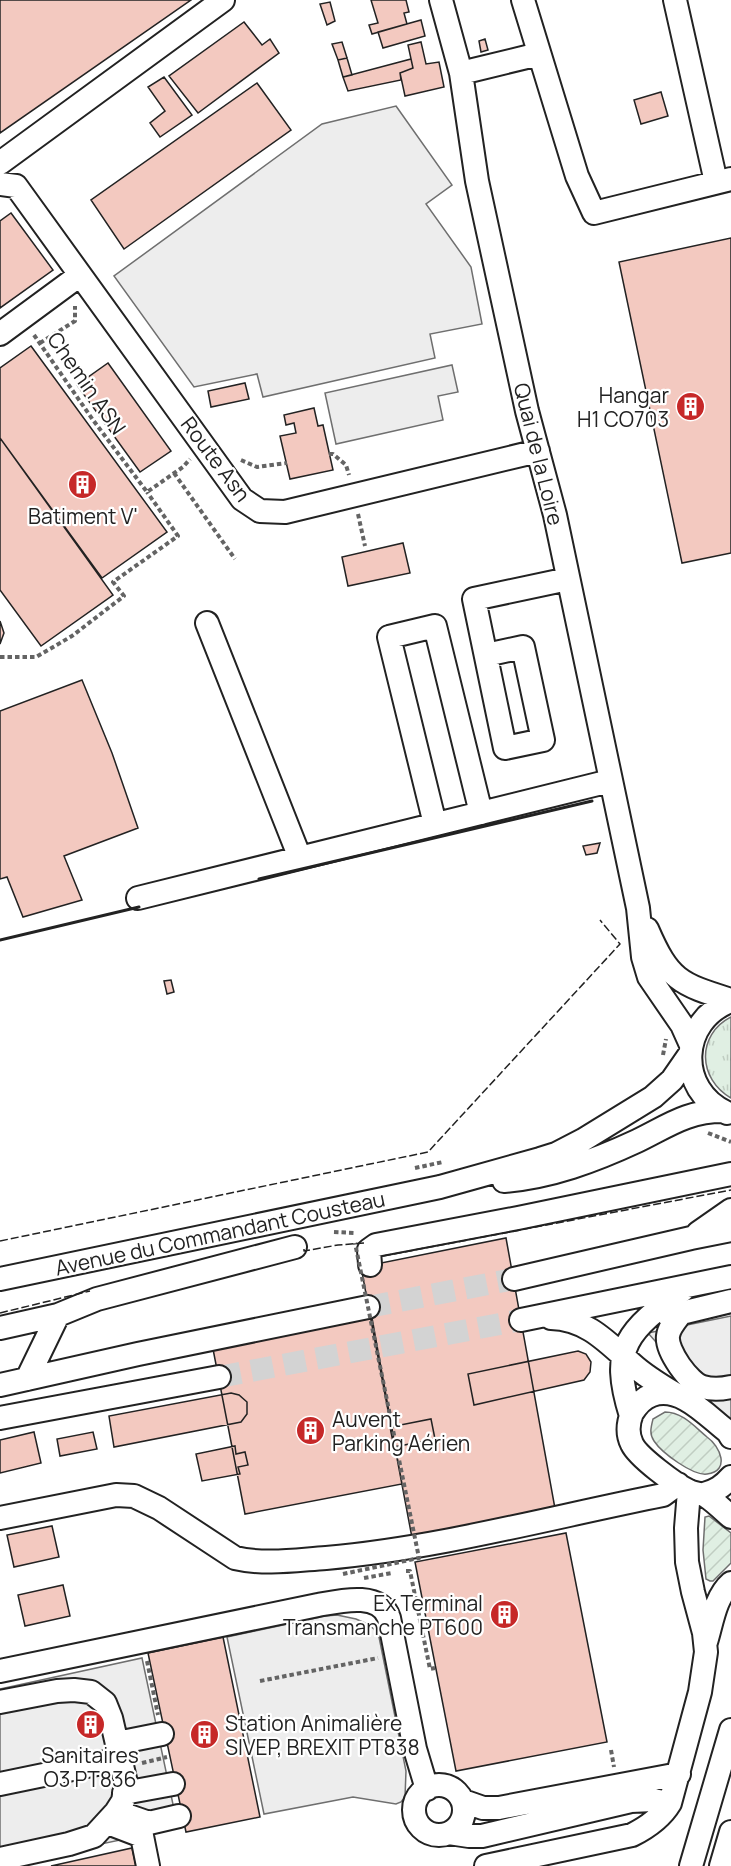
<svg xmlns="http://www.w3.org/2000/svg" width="731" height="1866" viewBox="0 0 731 1866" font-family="Manrope,sans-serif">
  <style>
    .grass { fill: url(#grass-tufts); stroke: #6f6f6f; stroke-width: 1.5 }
    .garden { fill: url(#garden-furrows); stroke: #6f6f6f; stroke-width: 1.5 }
    .parking { fill: #ededed; stroke: #6f6f6f; stroke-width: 1.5 }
    .building { fill: #f3c9c0; stroke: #222; stroke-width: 1.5 }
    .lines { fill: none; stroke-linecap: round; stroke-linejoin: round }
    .minor-tunnel { stroke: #d3d3d3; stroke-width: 22; stroke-dasharray: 22 11; stroke-linecap: butt }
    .minor-casing { stroke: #222; stroke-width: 26 }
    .path { stroke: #646464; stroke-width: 4; stroke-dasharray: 4.5 3; stroke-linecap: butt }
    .minor { stroke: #fff; stroke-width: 22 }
    .path-bridge { stroke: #646464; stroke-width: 4; stroke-dasharray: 4.5 3; stroke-linecap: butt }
    .fence { stroke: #222; stroke-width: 1.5; stroke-dasharray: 8 3; stroke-linecap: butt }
    .wall { stroke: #222; stroke-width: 3 }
    .labels { text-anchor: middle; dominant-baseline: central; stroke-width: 4.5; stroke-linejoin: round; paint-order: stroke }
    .street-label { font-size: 21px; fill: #222; stroke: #fff }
    .poi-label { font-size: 21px; fill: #222; stroke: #fff; text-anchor: end }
  </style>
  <defs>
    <pattern id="grass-tufts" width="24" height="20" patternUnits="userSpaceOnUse" patternTransform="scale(1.5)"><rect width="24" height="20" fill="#e0efe3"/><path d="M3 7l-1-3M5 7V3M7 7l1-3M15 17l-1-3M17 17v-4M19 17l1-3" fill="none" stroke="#c0cdc2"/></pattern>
    <pattern id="garden-furrows" width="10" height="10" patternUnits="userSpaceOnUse" patternTransform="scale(1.5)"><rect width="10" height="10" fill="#e0efe3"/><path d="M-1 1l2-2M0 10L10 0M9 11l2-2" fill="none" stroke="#c0cdc2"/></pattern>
  </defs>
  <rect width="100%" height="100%" fill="#fff"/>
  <path class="grass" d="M731,1017V1098C698,1079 696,1035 731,1017Z"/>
  <path class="garden" d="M665,1412C682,1412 694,1426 707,1437C720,1446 731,1471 707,1474C693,1476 662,1453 654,1441C649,1434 651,1427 653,1419Z
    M709,1516L731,1533V1563L713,1581H710L706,1579L703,1550L705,1517Z"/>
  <path class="parking" d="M396,106L452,185L426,204L471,267L482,324L430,334L435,358L263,397L257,374L194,387L114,276L322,124Z
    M452,365L458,392L438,396L443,420L336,444L325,393Z
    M731,1316V1427L648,1333Z
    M337,1615L356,1619L365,1623L374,1629L379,1637L406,1771L405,1797L401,1802L396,1804L353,1797L264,1814L227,1637L325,1616Z
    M142,1658L178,1828L0,1865V1689Z"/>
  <path class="building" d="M0,0H191L0,133Z
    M371,0H406L409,12L404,13L407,24L372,34L369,25L378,23Z
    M330,2L335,21L327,25L320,4Z
    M421,20L425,36L383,48L378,32Z
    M244,22L262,45L270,39L279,53L198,113L169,76Z
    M485,39L488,50L481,52L479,41Z
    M342,42L347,58L338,60L332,44Z
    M421,42L426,64L439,62L444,87L405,96L400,73L413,68L408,45Z
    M347,58L352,75L343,77L338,60Z
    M411,59L413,68L400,73L401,80L348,91L343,77Z
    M164,77L192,115L160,137L150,123L165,111L148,87Z
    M257,83L291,130L124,249L91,200Z
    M661,92L668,116L641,124L634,100Z
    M11,213L53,270L0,308V221Z
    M731,238V553L682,563L619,262Z
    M31,346L167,532L102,578L0,438V368Z
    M108,363L171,451L140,472L77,385Z
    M245,383L249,399L211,407L208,391Z
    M314,408L318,426L323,425L333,470L290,479L280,436L296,433L294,423L286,425L284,415Z
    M0,438L113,595L41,646L0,590Z
    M403,543L410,573L348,586L342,557Z
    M0,621L4,633L0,644Z
    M82,680L112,753L138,828L64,856L82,900L23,917L7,877L0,879V711Z
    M600,843L597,853L586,855L583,846Z
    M171,980L174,992L167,994L164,981Z
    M506,1238L556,1514L413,1543L361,1267Z
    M372,1318L402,1484L245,1514L213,1349Z
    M578,1351L586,1354L591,1362L590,1372L584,1380L474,1405L468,1374Z
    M231,1393L239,1395L247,1402V1414L241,1422L114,1447L109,1416Z
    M431,1419L435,1439L394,1447L390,1427Z
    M34,1432L41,1463L0,1473V1440Z
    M93,1432L97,1449L60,1456L57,1439Z
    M235,1446L236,1454L245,1452L248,1465L238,1467L240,1474L202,1481L196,1454Z
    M52,1526L59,1557L14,1567L7,1535Z
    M566,1533L607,1742L456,1771L415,1562Z
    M63,1585L70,1616L25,1626L18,1595Z
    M223,1637L260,1817L186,1832L148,1653Z
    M88,1720L98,1727L94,1733L84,1727Z
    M132,1848L136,1866H51Z"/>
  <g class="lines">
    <path class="minor-tunnel" d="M368,1307L514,1279
      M219,1377L521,1320"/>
    <defs>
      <path id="minor" d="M441,0L461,73L477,181L527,411L555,515L638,908L643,957L649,977L682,1025L691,1045
        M523,0L577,176L594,213L731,179
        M675,0L716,182
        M461,73L539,54
        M0,163L223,0
        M0,184L16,186L242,499L260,511L285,512L538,451
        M0,334L80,275
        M207,623L300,858
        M486,655L523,647L543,740L505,748L474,599L568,579
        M435,824L389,637L435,626L481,813
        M138,898L610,781
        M647,929C669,980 679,984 731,1000
        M727,1113C676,1090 679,1020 731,1001
        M504,1181C551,1177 594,1161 637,1141C668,1126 687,1111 723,1111
        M698,1233L731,1210
        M370,1265L369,1250L376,1245L518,1218L731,1174
        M0,1279L440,1187L540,1159L556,1154L583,1140L653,1097L672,1080L690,1054
        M514,1279L691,1238L731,1230
        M682,1312C677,1319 669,1327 668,1336C666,1351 689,1383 703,1387C713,1390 722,1389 731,1387
        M669,1316L731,1301
        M551,1318C587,1319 607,1342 633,1365C645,1376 660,1385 675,1394
        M521,1320L731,1277
        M0,1328L58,1315L97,1299L295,1247
        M27,1379L58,1315
        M0,1385L138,1354L368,1307
        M631,1416C609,1346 628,1331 683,1290
        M0,1418L219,1377
        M731,1437L728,1432C707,1416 681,1385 652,1395C643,1398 637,1405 632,1413C628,1423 627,1434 632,1444C638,1457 676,1485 689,1491C694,1494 701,1493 706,1496C715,1502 723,1510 731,1517
        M704,1494C716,1491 723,1486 731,1477
        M0,1518L116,1495L134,1496L159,1508L235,1558C265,1565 296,1560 326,1558C439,1548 552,1517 663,1495L678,1484
        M706,1642C712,1623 715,1597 731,1583
        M0,1671L318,1605C340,1601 380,1591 389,1618L415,1749L427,1789
        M0,1702L57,1691L74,1690L91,1692L105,1703L111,1718L126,1783L123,1801L116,1812L94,1836L69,1844L0,1859
        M117,1743L162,1734
        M0,1784L121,1759
        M414 1810a25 25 0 1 1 50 0a25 25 0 1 1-50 0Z
        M124,1793L173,1784
        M463,1801L483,1808H499L679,1774
        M123,1814L149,1823L179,1816
        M108,1823L142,1836L148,1866
        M449,1833L469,1836H482L631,1801L653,1800L670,1803
        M486,1866L632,1835C648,1827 661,1818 670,1803L700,1692L706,1652L704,1633L693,1592L687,1562L686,1528L689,1491
        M691,1866L731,1730
        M721,1866L731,1832"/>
    </defs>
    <use href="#minor" class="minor-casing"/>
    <path class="path" d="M34,335L93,420L147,492L183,467L190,459
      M40,343L75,321V306
      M329,454H333L346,465L349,475
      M241,460L257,467L287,463
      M174,473L235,559
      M358,514L365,546
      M0,657H36L72,636L124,596L113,582L178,536L147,492
      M663,1055L666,1039
      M708,1133L731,1142
      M415,1168L443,1162
      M334,1232L356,1233
      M406,1571H410L430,1669L435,1668
      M364,1578L392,1573
      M147,1661L158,1715
      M260,1681L378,1658
      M611,1750L614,1767
      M142,1763L167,1757"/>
    <use href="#minor" class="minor"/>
    <path class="path-bridge" d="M343,1574L419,1558L355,1243"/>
    <path class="fence" d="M0,1241L428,1152L620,944L600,920
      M304,1249V1251L338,1245L364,1243
      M383,1256L731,1190
      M0,1313L90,1291"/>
    <path class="wall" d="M259,879L592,801
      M0,940L139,907"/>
  </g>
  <defs>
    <symbol id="building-disc" viewBox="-11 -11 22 22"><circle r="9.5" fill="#c62828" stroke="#fff"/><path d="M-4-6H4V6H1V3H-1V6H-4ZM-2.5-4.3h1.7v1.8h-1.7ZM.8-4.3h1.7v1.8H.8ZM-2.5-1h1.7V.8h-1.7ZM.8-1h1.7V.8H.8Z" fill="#fff"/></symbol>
  </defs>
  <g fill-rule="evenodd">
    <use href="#building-disc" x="674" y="390" width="33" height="33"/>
    <use href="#building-disc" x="66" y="468" width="33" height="33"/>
    <use href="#building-disc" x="294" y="1414" width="33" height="33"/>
    <use href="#building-disc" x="488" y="1598" width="33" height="33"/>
    <use href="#building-disc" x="74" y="1708" width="33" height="33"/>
    <use href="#building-disc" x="188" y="1718" width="33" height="33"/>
  </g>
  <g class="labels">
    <g class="street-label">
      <text transform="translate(87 383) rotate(55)">Chemin ASN</text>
      <text transform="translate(539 454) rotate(76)">Quai de la Loire</text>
      <text transform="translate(216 459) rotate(53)">Route Asn</text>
      <text transform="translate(220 1233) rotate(-12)">Avenue du Commandant Cousteau</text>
    </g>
    <g class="poi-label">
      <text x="669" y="395">Hangar<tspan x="669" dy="24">H1 CO703</tspan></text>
      <text x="83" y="516" text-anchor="middle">Batiment V'</text>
      <text x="332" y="1419" text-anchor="start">Auvent<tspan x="332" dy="24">Parking Aérien</tspan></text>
      <text x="483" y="1603">Ex Terminal<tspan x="483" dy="24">Transmanche PT600</tspan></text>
      <text x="225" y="1723" text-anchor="start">Station Animalière<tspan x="225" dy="24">SIVEP, BREXIT PT838</tspan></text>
      <text x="90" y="1755" text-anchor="middle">Sanitaires<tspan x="90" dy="24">O3 PT836</tspan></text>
    </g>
  </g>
</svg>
